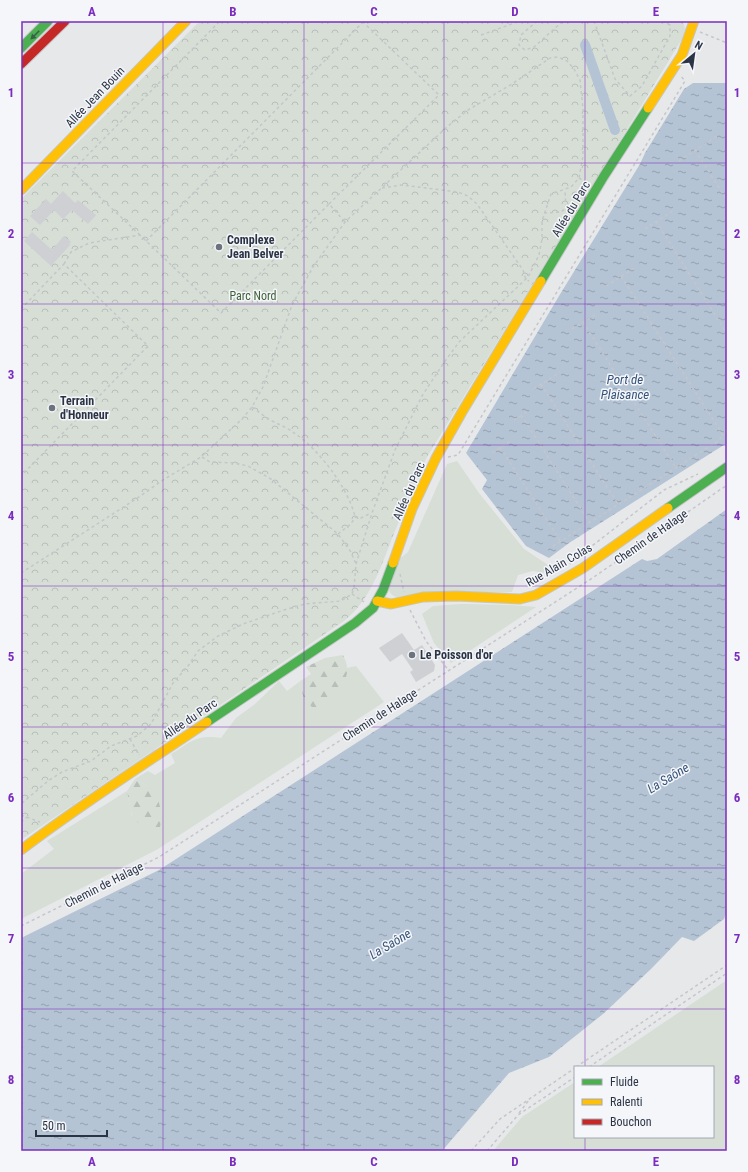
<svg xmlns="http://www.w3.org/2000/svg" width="748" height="1172" viewBox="0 0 748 1172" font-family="'Roboto Condensed',sans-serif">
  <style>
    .grass { fill: #d6ded6 }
    .forest { fill: url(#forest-firs) }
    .park { fill: url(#park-crowns) }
    .water { fill: url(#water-ripples) }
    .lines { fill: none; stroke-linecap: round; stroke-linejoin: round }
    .canal { stroke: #b4c4d5; stroke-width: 10 }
    .building { fill: #ced0d3 }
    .fast-casing { stroke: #c4c6c8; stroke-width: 11 }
    .slow-casing { stroke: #c4c6c8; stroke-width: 11 }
    .jam-casing { stroke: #c4c6c8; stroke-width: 11 }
    .path { stroke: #c5c6ca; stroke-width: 1.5; stroke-dasharray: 3 3; stroke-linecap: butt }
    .fast { stroke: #4caf50; stroke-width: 9 }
    .slow { stroke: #ffc107; stroke-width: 9 }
    .jam { stroke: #c62828; stroke-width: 9 }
    .oneway { fill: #375f49 }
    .grid { fill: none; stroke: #7b2cbf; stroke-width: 1; stroke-opacity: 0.55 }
    .poi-dot { fill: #6c737f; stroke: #f4f6f9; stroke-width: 1.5 }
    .labels { text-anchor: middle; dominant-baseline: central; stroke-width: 3; stroke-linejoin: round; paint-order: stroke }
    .street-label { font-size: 12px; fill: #2b3445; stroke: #f4f6f9 }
    .poi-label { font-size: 12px; font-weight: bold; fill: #2b3445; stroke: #f4f6f9; text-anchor: start }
    .park-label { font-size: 12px; fill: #3f6138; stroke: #f4f6f9 }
    .water-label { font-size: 13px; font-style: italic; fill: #34527a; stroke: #f4f6f9 }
    .neatline { fill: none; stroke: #7b2cbf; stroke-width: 1.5 }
    .grid-label { font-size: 13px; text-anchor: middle; font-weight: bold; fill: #7b2cbf }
  </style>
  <defs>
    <pattern id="forest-firs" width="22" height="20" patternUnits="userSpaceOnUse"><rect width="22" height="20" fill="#d6ded6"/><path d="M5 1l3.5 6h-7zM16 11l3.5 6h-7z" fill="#b8bfb9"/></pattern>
    <pattern id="park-crowns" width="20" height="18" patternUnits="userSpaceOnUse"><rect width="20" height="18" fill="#d6ded6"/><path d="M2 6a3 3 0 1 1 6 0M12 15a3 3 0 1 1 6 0" fill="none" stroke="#b8bfb9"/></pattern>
    <pattern id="water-ripples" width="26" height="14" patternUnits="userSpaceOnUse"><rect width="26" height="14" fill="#b4c4d5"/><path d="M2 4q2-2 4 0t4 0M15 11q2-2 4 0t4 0" fill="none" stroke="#93a0af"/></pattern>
  </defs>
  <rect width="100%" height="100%" fill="#e6e8ea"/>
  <path class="grass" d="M457,461L479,493L524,549L551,567L553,574L533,571L518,575L512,592H423L397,597C392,596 390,593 388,588L397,561L408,552L447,464Z
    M463,604L510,605L536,607L451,663L434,643L422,614L433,606Z
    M356,666L384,702L158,849L21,919V874L54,849L47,841L127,791L132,816L148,787L135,779L148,771L155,775L175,763L171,754C191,742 196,734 221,738L236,718L255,704L279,681L287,691L299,682L305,702L344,682L347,668Z
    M727,980V1151H493L522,1117L575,1082V1137H713V1067H598Z"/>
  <path class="forest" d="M343,655C345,659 347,664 347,668C349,684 329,701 318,711L305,702L299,682L311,674L306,667L325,658Z
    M135,779L148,787L157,796L162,814L160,827L154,834C130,820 132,816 127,791Z"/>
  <path class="park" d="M200,21H683L685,29L682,39L427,457C416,481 405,506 395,531C382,563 372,599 344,621L21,840V199Z"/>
  <path class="water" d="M693,83H727V443L569,543L549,558L526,546L482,489L487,480L466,453L559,296L640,164L645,153L684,89Z
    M727,509V911L724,919L694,941L682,937L651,969L603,1014L549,1057L509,1073L442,1151H21V938L159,870L642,559L647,561L657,559Z"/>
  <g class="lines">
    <path class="canal" d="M585,45L615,130"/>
  </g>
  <path class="building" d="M63,191L75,203L78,200L96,215L88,224L72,210L63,219L54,210L40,225L30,216L46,199L51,204Z
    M32,232L52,250L64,236L71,242L68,245L71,244L51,266L24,241Z
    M402,633L414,650L422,645L435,665L434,671L416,682L410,672L413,670L402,654L390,662L379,648Z"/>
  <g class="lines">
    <defs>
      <path id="fast" d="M21,48L48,21
        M541,281L604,176L648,108
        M668,508L727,467
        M207,722L355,623L373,608L383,590L393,563"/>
      <path id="slow" d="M648,108L682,55L694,21
        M21,190L186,21
        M393,563L412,509L436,458L462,412L541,281
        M377,601L391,604L423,597L456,596L520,599L536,595L583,568L668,508
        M21,850C81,804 145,764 207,722"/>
      <path id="jam" d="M21,64L65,21"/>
    </defs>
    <use href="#fast" class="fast-casing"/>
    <use href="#slow" class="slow-casing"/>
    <use href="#jam" class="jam-casing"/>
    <path class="path" d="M537,21L521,35L519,45L525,50L534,47L563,21
      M594,21L615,79L630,96L642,86L670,36V25L662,21
      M700,32L727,43
      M481,35L520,21
      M695,150L727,200
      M679,161L717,136
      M579,178L587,183
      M382,188L402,185L458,192L468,196L477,204L523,270L526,280L529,281
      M329,204L439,95L363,22
      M544,213L561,212L566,208L565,190
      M656,221L727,334
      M645,229L674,210
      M140,235L72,171L220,21
      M146,241L363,22
      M64,264L71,252L89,243L140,235L221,313L329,204L345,222
      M621,276L723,435L727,427
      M606,286L636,267
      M21,309L64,264L148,346L21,476
      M583,322L676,468
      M572,329L596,314
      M541,384L618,504
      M534,389L560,372
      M252,407C259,412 265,417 272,421C280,425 288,428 294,433C318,448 349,489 355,517
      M521,415L590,523
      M514,420L530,410
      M500,447L561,542
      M492,453L510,441
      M202,457L210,462L235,463L248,466L271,479L338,534L351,552L356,564
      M448,457L458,455L685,81L681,76
      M338,534L351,524L355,517L361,518L371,513
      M553,546L718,441L723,435
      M571,564L570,563L664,490L698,474
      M21,573L136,499L163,480L201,457L242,419L252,407L263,387L292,305L313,267L345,222L448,126L468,110L512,84L550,58L558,57L567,61L574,69L580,80L583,109V156L579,178L571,187L551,194L542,221V239L539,255L528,277L459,342L443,364L422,396L395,450L372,513L356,564L354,588L352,594L341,601L305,604L284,610L243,624L218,636L198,651L188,666L173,683L151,724L137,736L111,746L91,761L62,772L48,781L21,804
      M400,574L404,592
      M352,594L364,602
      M410,610L426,641L449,671
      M130,739L139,755
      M21,815L40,822
      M21,822L27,817
      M21,926L159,857L591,579L727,485
      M576,1067L727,965
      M589,1067L727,973
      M519,1113L529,1100
      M471,1151L500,1119L575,1068
      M487,1151L518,1115L575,1077"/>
    <use href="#fast" class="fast"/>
    <use href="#slow" class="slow"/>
    <use href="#jam" class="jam"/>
  </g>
  <defs><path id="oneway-solid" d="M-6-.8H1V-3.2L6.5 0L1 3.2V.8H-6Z"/></defs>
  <use class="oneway" href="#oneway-solid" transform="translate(35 35) rotate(135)"/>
  <path class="grid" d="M163,21V1151M304,21V1151M444,21V1151M585,21V1067M21,163H727M21,304H727M21,445H727M21,586H727M21,727H727M21,868H727M21,1009H727M585,1137V1151"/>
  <g class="poi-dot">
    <circle cx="219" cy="247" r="4"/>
    <circle cx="52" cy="408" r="4"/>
    <circle cx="412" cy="655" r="4"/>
  </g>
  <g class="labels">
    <g class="street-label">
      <text transform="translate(95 97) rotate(-46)">Allée Jean Bouin</text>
      <text transform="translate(571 209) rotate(-59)">Allée du Parc</text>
      <text transform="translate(409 491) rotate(-66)">Allée du Parc</text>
      <text transform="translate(651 537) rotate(-35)">Chemin de Halage</text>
      <text transform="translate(559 565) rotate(-30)">Rue Alain Colas</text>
      <text transform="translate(380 715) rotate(-33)">Chemin de Halage</text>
      <text transform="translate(190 719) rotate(-34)">Allée du Parc</text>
      <text transform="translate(104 885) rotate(-27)">Chemin de Halage</text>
    </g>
    <g class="poi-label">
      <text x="227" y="240">Complexe<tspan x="227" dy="14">Jean Belver</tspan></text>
      <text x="60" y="401">Terrain<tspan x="60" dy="14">d'Honneur</tspan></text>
      <text x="420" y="655">Le Poisson d'or</text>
    </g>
    <g class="park-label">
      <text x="253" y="296">Parc Nord</text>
    </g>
    <g class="water-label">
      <text x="625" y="379">Port de<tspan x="625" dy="15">Plaisance</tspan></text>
      <text transform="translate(668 778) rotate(-31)">La Saône</text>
      <text transform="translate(390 944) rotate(-31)">La Saône</text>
    </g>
  </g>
  <rect width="748" height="1172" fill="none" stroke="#f4f6f9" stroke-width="44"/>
  <rect x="574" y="1066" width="140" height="72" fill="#f4f6f9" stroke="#a4a8b1"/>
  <rect x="582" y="1079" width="20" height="6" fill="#4caf50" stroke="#a4a8b1"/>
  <text x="610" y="1086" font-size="12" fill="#2b3445">Fluide</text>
  <rect x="582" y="1099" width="20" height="6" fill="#ffc107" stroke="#a4a8b1"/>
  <text x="610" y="1106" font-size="12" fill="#2b3445">Ralenti</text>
  <rect x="582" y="1119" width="20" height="6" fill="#c62828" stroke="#a4a8b1"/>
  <text x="610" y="1126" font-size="12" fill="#2b3445">Bouchon</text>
  <g transform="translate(694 54) rotate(29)" stroke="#f4f6f9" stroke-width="3" paint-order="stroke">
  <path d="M0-3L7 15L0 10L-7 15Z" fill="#2b3445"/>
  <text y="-6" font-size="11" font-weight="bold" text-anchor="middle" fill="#2b3445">N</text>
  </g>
  <path d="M36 1130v6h71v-6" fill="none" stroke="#2b3445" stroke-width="2"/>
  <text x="42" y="1130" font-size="12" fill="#2b3445" stroke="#f4f6f9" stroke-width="3" paint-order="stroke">50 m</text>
  <rect x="22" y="22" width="704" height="1128" class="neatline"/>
  <g class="grid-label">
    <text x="92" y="16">A</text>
    <text x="233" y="16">B</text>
    <text x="374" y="16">C</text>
    <text x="515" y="16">D</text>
    <text x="656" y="16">E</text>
    <text x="11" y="97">1</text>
    <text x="737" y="97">1</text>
    <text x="11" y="238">2</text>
    <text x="737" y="238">2</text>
    <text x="11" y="379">3</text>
    <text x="737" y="379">3</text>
    <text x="11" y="520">4</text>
    <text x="737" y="520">4</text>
    <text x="11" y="661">5</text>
    <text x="737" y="661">5</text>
    <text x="11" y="802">6</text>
    <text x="737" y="802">6</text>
    <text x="11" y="943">7</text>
    <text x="737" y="943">7</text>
    <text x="11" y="1084">8</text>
    <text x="737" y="1084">8</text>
    <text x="92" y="1166">A</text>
    <text x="233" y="1166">B</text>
    <text x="374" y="1166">C</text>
    <text x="515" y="1166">D</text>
    <text x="656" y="1166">E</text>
  </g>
</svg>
